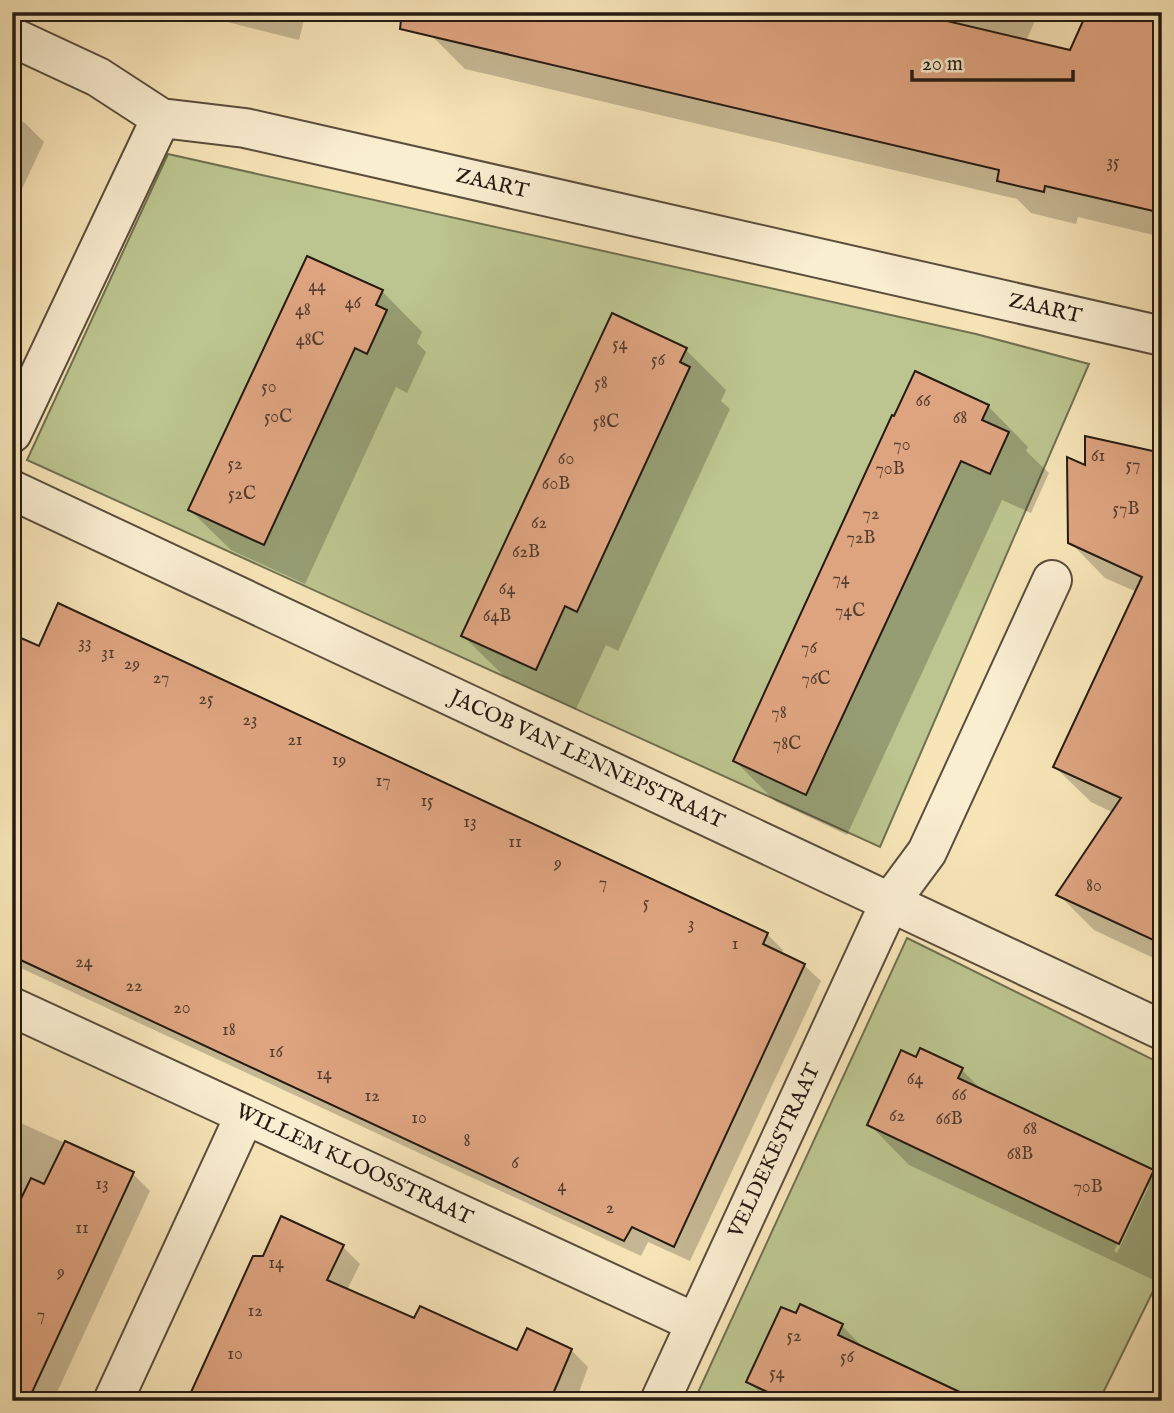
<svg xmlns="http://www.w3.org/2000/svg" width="1174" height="1413" viewBox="0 0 1174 1413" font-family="'IM FELL English',serif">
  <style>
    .green { fill: #bcc58f; stroke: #707050; stroke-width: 2 }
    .shadow { fill: #0003; fill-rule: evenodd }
    .building { fill: #dea480; stroke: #251a12; stroke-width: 2 }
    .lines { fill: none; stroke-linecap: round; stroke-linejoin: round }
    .minor-casing { stroke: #5a4d3c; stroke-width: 42 }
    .minor { stroke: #faeed1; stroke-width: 38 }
    .labels { text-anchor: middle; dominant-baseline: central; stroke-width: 5; stroke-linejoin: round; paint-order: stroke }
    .number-label { font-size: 18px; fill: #533c2e }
    .street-label { font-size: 21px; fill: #251a12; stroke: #faeed1 }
  </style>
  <rect width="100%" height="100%" fill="#f7e5b8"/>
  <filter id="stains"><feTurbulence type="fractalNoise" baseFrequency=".00286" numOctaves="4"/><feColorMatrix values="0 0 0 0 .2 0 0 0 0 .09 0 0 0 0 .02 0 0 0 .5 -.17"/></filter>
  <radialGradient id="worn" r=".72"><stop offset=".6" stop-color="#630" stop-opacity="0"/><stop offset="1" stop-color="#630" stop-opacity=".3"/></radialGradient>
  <path class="green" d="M168,154L976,334L1089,364L880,847L27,460Z
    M907,938L1162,1064V1273L1099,1401H694Z"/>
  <path class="shadow" d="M200,12H306L299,40L204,16Z
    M438,12H1039L1026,41L1071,52L1162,12V237L1078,217L1076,224L1031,213L1017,199L465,69L432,36Z
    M12,117L25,123L44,142L14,206L12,205Z
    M382,291L422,332L417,343L426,352L407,393L396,387L305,584L231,550L190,510Z
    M686,350L726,390L721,401L730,409L618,651L606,645L576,709L504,676L463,636Z
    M988,406L1028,447L1026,451L1049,473L1031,513L1002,500L847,835L775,801L735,761Z
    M1162,456V962L1094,930L1059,895L1114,813L1091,802L1055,767L1137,592L1105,578L1070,542L1087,468Z
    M12,646L767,934L783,950L781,955L804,965L821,981L690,1261L648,1242L641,1256L12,964Z
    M917,1059L962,1070L984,1092L1153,1171L1162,1180V1279L1160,1283L909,1165L869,1124ZM1145,1186H1149L1117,1253L1114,1251Z
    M12,1119L133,1174L150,1191L53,1401H12Z
    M343,1247L360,1264L347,1290L415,1320L518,1352L571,1350L588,1367L576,1401H189Z
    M796,1315L842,1326L867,1351L974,1401H768L748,1381Z"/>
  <path class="building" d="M402,12H909L1070,50L1087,12H1162V213L1045,186L1044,192L997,181L999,170L400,29Z
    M307,256L383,290L376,305L387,310L367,354L355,348L264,545L188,510Z
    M612,313L687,348L680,362L690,367L577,612L565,606L536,670L461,636Z
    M915,371L989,405L982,420L1009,432L990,474L961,461L806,795L733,761L892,415L894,416Z
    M1085,436L1162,453V944L1056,895L1121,798L1053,767L1142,577L1068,543L1067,457L1085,465Z
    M58,603L768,933L763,944L805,964L674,1247L632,1227L624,1241L12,956V634L39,646Z
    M920,1048L963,1068L958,1078L1154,1170L1119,1244L867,1125L901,1050L916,1057Z
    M65,1141L134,1172L28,1401H12V1217L31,1178L44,1184Z
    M281,1216L344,1245L327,1280L414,1318L420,1306L517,1350L527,1328L572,1349L550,1401H187L253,1256H263Z
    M800,1304L843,1324L838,1335L979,1401H787L746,1382L781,1307L796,1313Z"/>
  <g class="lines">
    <defs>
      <path id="minor" d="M12,37L98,77L161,118
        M12,433L161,118L245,128L1162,336
        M12,490L1162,1030
        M12,1007L696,1323
        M113,1401L245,1115
        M660,1401L890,902L927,852L1052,580"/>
    </defs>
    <use href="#minor" class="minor-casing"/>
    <use href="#minor" class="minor"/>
  </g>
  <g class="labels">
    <g class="number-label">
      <text x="1113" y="162">35</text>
      <text x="317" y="286">44</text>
      <text x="353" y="303">46</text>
      <text x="303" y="310">48</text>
      <text x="310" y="340">48C</text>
      <text x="620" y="344">54</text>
      <text x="658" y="360">56</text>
      <text x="601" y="383">58</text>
      <text x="269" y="387">50</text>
      <text x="923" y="401">66</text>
      <text x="278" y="417">50C</text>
      <text x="960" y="418">68</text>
      <text x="606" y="422">58C</text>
      <text x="902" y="445">70</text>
      <text x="1098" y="456">61</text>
      <text x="566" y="459">60</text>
      <text x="235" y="464">52</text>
      <text x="1133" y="465">57</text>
      <text x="890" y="469">70B</text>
      <text x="556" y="484">60B</text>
      <text x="242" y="494">52C</text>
      <text x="1126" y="509">57B</text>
      <text x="871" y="514">72</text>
      <text x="539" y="523">62</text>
      <text x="861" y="538">72B</text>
      <text x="526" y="552">62B</text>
      <text x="841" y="579">74</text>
      <text x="507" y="589">64</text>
      <text x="850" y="611">74C</text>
      <text x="497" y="616">64B</text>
      <text x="85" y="643">33</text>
      <text x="809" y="648">76</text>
      <text x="108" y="653">31</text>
      <text x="132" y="664">29</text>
      <text x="161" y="678">27</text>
      <text x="816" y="679">76C</text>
      <text x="206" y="699">25</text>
      <text x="779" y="713">78</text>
      <text x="250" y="720">23</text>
      <text x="295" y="740">21</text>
      <text x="787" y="744">78C</text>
      <text x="339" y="760">19</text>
      <text x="383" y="781">17</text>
      <text x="427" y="801">15</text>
      <text x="470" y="822">13</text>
      <text x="515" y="842">11</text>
      <text x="558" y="863">9</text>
      <text x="603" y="883">7</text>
      <text x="1094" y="886">80</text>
      <text x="646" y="903">5</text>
      <text x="691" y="924">3</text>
      <text x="735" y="944">1</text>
      <text x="84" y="962">24</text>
      <text x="134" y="986">22</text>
      <text x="182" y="1008">20</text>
      <text x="229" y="1030">18</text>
      <text x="276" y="1052">16</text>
      <text x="324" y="1074">14</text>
      <text x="915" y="1079">64</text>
      <text x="959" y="1095">66</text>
      <text x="372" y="1096">12</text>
      <text x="897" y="1116">62</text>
      <text x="419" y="1118">10</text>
      <text x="949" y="1119">66B</text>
      <text x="1030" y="1129">68</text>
      <text x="467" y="1141">8</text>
      <text x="1020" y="1154">68B</text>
      <text x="515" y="1163">6</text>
      <text x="102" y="1184">13</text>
      <text x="562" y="1186">4</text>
      <text x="1088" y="1187">70B</text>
      <text x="610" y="1208">2</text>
      <text x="82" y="1228">11</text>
      <text x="276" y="1263">14</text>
      <text x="61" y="1272">9</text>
      <text x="255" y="1311">12</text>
      <text x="41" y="1315">7</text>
      <text x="794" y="1336">52</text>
      <text x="235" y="1354">10</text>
      <text x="847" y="1357">56</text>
      <text x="777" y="1373">54</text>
    </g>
    <g class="street-label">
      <text transform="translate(492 184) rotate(13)">ZAART</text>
      <text transform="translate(1045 309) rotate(13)">ZAART</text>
      <text transform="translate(587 760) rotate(25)">JACOB VAN LENNEPSTRAAT</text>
      <text transform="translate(775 1151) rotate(-65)">VELDEKESTRAAT</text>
      <text transform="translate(354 1165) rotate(25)">WILLEM KLOOSSTRAAT</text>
    </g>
  </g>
  <rect width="1174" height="1413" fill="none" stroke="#f7e5b8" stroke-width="42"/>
  <rect x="14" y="14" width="1146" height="1385" fill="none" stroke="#251a12" stroke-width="3.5"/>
  <rect x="21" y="21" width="1132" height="1371" fill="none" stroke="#251a12" stroke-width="2"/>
  <path d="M912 70v10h161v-10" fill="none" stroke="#251a12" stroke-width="3.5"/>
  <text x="922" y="70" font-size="21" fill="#251a12" stroke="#faeed1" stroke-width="5" paint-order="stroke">20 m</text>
  <rect width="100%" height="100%" filter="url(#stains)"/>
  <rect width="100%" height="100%" fill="url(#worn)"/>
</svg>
